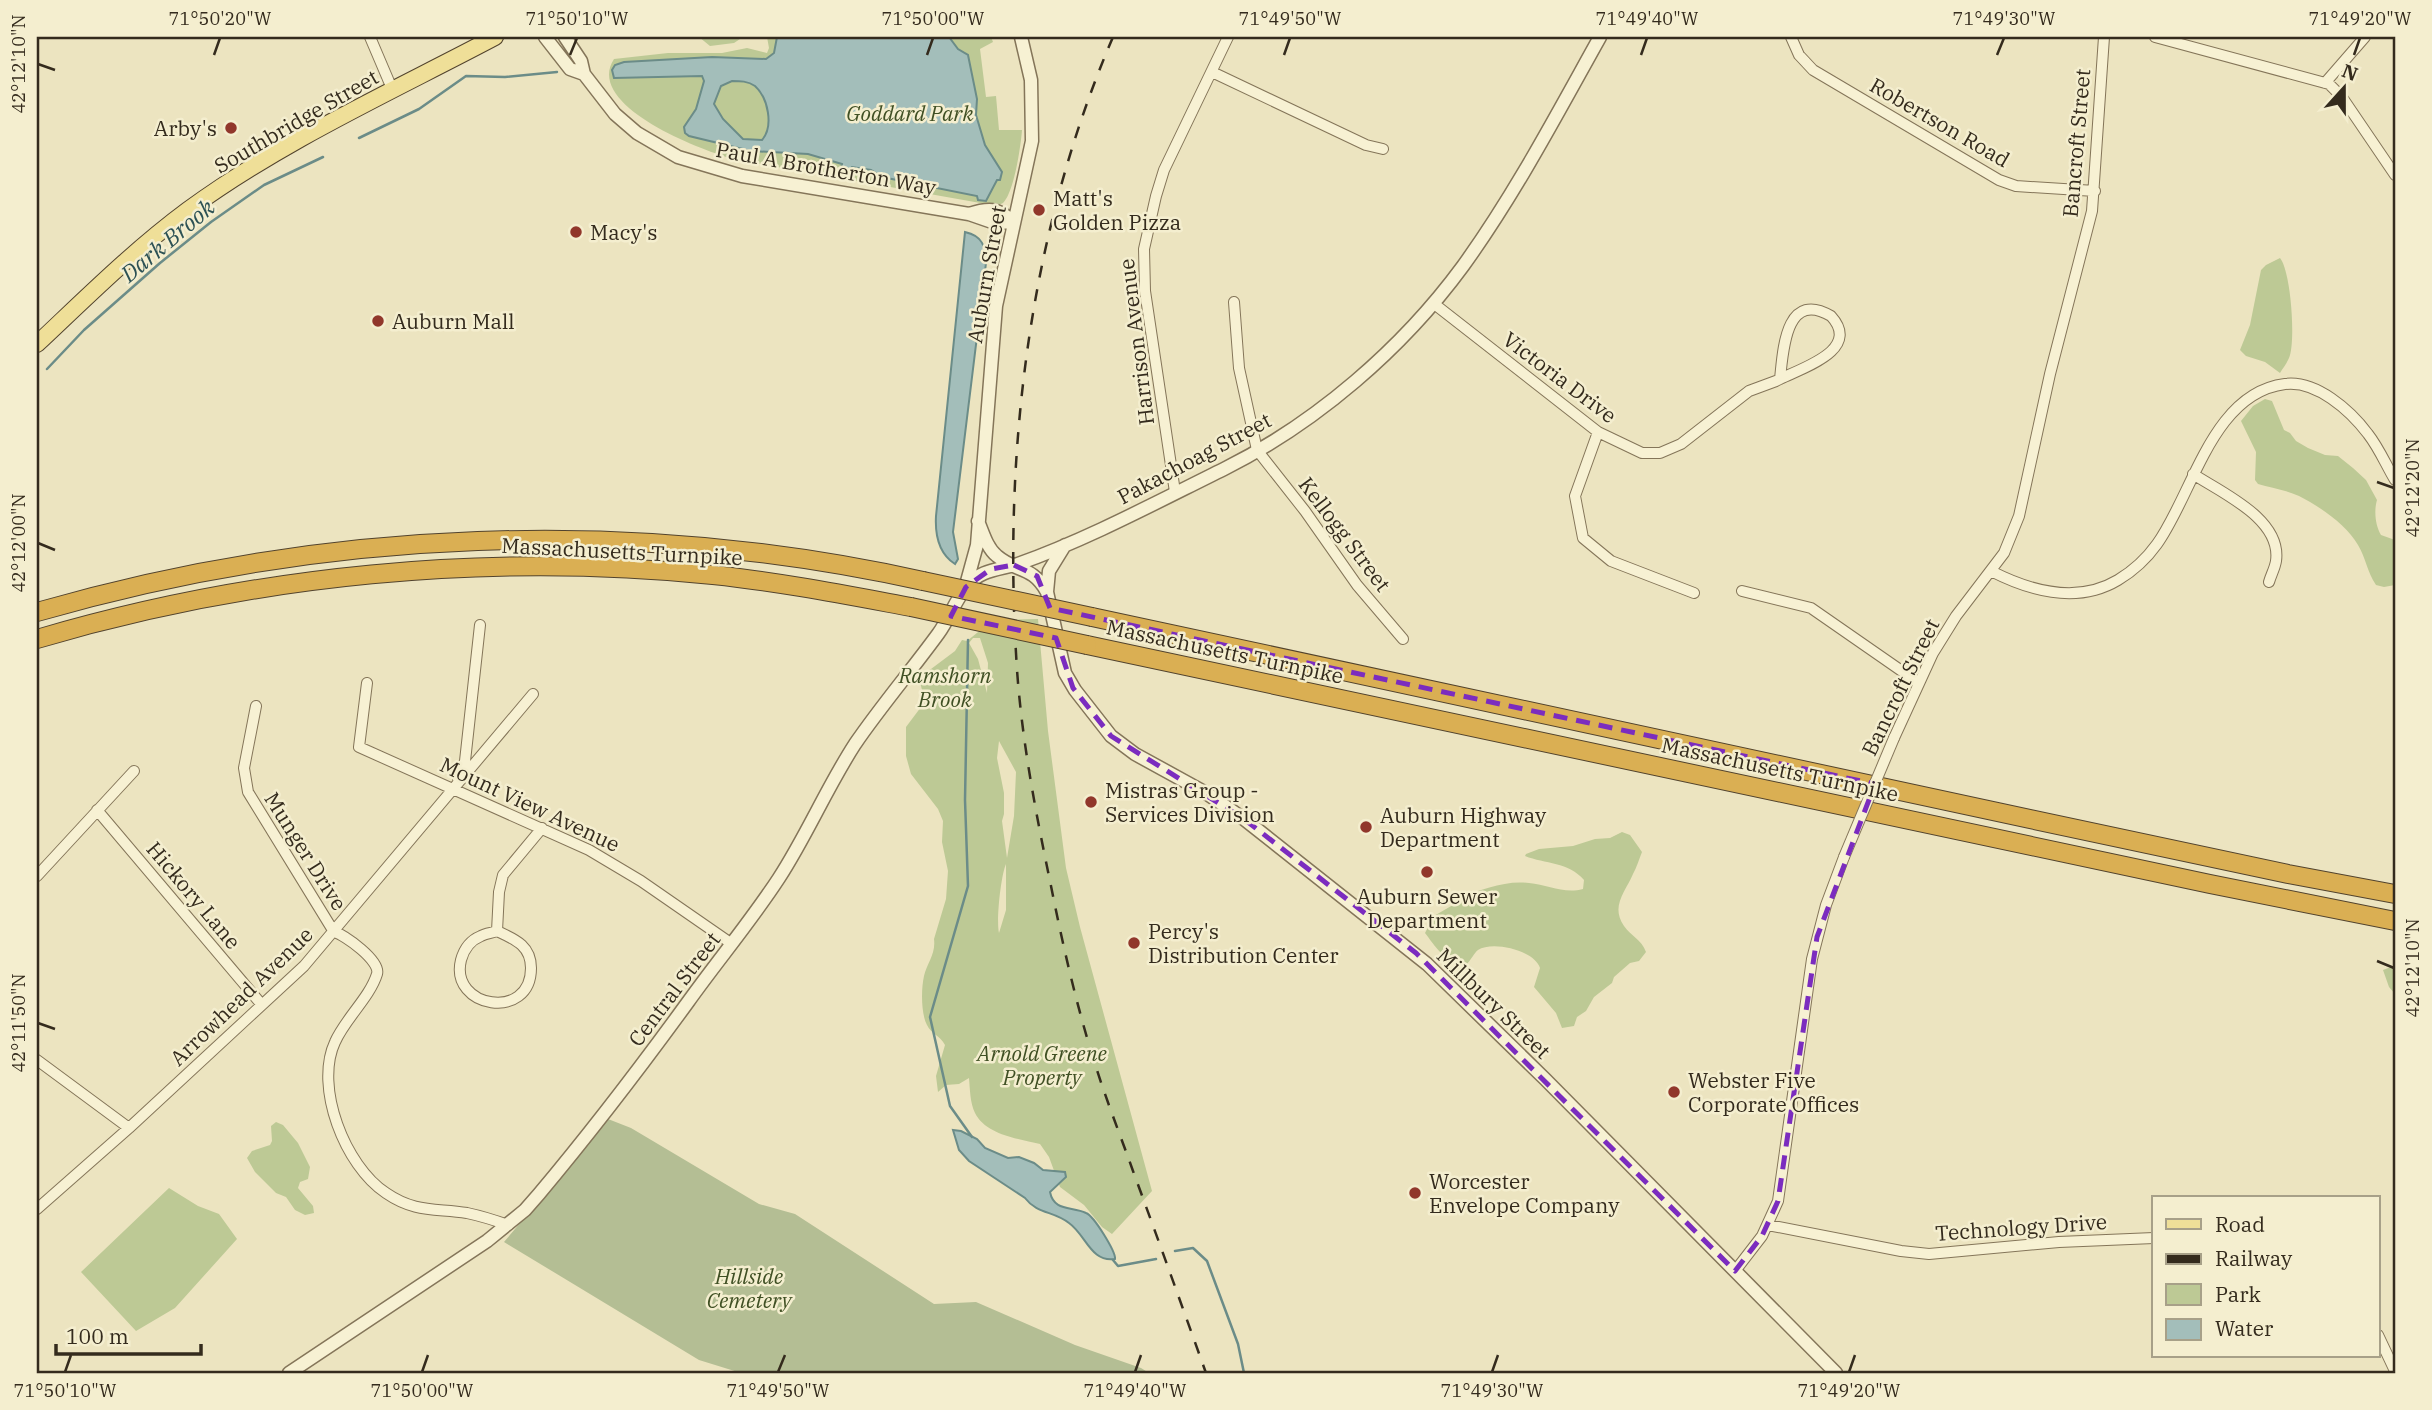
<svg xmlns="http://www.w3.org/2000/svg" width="2432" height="1410" viewBox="0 0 2432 1410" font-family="'IBM Plex Serif',serif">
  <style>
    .green { fill: #bdc995; fill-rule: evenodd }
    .cemetery { fill: #b4be94 }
    .water { fill: #a3beba; stroke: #6b8c88; stroke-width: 2; fill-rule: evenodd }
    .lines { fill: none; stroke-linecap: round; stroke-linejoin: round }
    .stream { stroke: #6b8c88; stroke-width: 2.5 }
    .minor-casing { stroke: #847559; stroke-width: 12 }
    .tertiary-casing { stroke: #847559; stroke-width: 15 }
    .primary-casing { stroke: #52432d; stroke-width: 18 }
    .motorway-casing { stroke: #52432d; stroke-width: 20 }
    .minor { stroke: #f7f1d3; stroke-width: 10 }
    .tertiary { stroke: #f7f1d3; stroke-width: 12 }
    .primary { stroke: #efdf98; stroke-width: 16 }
    .motorway { stroke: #daaf53; stroke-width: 18 }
    .rail { stroke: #342b1d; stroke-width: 2.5; stroke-dasharray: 12 12; stroke-linecap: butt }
    .minor-bridge-casing { stroke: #847559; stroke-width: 12; stroke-linecap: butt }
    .motorway-bridge-casing { stroke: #52432d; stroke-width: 20; stroke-linecap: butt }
    .minor-bridge { stroke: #f7f1d3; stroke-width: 10 }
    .motorway-bridge { stroke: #daaf53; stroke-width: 18 }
    .marked { fill: none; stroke: #7b2cbf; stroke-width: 5; stroke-dasharray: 14 9; stroke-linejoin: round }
    .ticks { fill: none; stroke: #342b1d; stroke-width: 2.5 }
    .poi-dot { fill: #91372b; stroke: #f4eecf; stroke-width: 2.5 }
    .labels { text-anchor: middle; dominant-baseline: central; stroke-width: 5; stroke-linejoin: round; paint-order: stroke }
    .park-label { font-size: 21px; font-style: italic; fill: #405024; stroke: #f4eecf }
    .street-label { font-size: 21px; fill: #342b1d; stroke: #f4eecf }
    .poi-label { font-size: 21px; fill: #342b1d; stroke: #f4eecf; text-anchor: start }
    .water-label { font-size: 23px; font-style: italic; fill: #2c5154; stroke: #f4eecf }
    .neatline { fill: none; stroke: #342b1d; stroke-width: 2.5 }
    .ticks-label { font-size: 18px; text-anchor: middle; fill: #342b1d }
  </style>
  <rect width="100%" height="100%" fill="#ece4c0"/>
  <path class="green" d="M699,37H743L734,43L710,46Z
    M767,37H991L993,42L980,49L986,97L996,96L999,130H1022C1021,145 1014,193 1003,203C998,206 991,204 986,204L738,160C706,153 583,106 614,59L668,53H722L747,48L767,53L769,48Z
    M2280,258C2291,271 2296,343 2289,358C2287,363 2283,368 2280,373L2265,362L2246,356L2240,350L2250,325L2261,270L2266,265Z
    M2265,399L2272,401L2284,430L2290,433L2296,441L2308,448L2325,455L2338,456L2353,468L2366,480L2377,500C2374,510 2375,525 2381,535L2395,540V585L2384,587L2376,585C2367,572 2366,558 2358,545C2347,525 2319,506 2299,496C2286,490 2271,488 2258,484L2255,480L2256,452L2241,421L2253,406Z
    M1038,619L1048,731L1066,868L1080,927L1152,1191L1112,1234L1102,1227L1084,1205L1060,1187L1049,1157L1040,1144C1019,1139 986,1135 975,1113C970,1103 970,1089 969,1078L959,1084L946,1085L938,1092L936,1076L945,1045C940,1035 931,1034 927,1025C921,1014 921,989 924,976C927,963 936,954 934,939L946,899L948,871L942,842L943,821L938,809L911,774L906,756V727L921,707L924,698L919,678L955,651L962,640L967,641L993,620ZM973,638H980L988,663L987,693L978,659L969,643ZM999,741L1016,772L1014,816L1007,858L1002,821L1004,814V793L997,758ZM1006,864V910L999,933C996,921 1001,875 1006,864Z
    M1622,832L1630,835L1642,852C1639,859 1637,867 1633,874C1626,891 1610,906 1624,926C1631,936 1641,939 1646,952L1639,961L1630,963L1614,977L1612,983L1594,997L1586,1011L1577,1017L1574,1026L1562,1028L1556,1013L1534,987L1540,968C1535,951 1493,940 1478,950C1474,953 1471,960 1467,964C1448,967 1435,946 1425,933L1434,916L1458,902L1460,897C1482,890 1505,880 1529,883C1548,885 1564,894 1583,889L1584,880C1569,862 1545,864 1525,856L1526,854L1539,849L1573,846L1595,839L1610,838Z
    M2391,967L2395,968V994L2389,987L2383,970Z
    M276,1122L283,1125L298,1143L310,1167L308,1179L300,1182L298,1188L313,1206L314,1213L305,1215L295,1210L286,1197L276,1193L255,1172L247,1158L252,1151L270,1145L272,1141L271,1126Z
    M169,1188L198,1206L219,1214L237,1239L175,1308L136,1331L81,1272Z"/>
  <path class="cemetery" d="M608,1119L631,1128L759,1204L795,1214L934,1304L976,1302L1075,1345L1141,1368L1149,1373H741L699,1360L504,1242Z"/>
  <path class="water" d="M777,37H949L958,49L968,55L977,99L976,115L985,145L1002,172L1000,180H997L986,201L978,200L977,196L882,177L871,170L852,167L846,174L841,171L842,164L808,154L751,151L689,136L685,133L684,127L696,109L704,81L702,76L614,78L612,70L615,65L624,62L712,57L766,59L774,53ZM732,81C740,81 748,81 755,86C768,98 774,126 762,140L743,139L723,119L714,104L721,86Z
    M965,232C983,236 985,246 986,263L953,532L958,559L955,564C938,553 935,534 936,516Z
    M953,1130L961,1131L977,1139L985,1148L1008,1158L1019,1157L1034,1163L1043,1170L1065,1172L1066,1177L1050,1192C1054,1212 1072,1206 1086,1213C1094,1216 1116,1252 1115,1259C1091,1263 1086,1235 1069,1223C1054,1211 1037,1214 1025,1198L969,1161L959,1150Z"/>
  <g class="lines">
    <path class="stream" d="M359,138L419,109L466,76L505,77L557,72
      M47,369L84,330L160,263L211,222L264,185L323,157
      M968,640L965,800L968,886L930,1017L950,1106L972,1137
      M1175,1251L1193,1248L1207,1261L1238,1344L1244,1373
      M1113,1260L1118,1266L1156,1259"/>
    <defs>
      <path id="minor" d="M370,37L393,91
        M1791,37L1799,55L1813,70L1999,180L2016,186L2095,191
        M2155,37L2329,84L2342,97L2395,175
        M1212,72L1366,145L1383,149
        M2325,83L2365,37
        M1234,302L1239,368L1257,450L1305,511L1357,585L1403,639
        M1433,303L1598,432L1642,453H1660L1681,444L1749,391L1776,381L1780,379C1802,368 1862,350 1831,316C1785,289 1783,352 1780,379
        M1598,432L1575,496L1583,538L1611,561L1694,593
        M2193,474C2222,493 2282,519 2276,561C2275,568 2271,575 2269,582
        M1175,492L1145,291L1144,249L1156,196L1164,170L1228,37
        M1991,571C2030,591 2078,604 2118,580C2133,571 2147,558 2157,544C2193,494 2212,393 2285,384C2316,380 2350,410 2368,434C2379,448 2386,465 2395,480
        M1742,591L1811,608L1919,683
        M367,683L359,747L589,850L641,881L732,944
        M256,706L244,768L248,792L334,932C345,935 381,961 377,974C370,997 345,1019 335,1042C314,1087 345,1166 386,1193C415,1213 436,1208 467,1213C481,1216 494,1220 508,1225
        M1894,738L1933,653L1956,616L2004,553L2019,516L2050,374L2092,211L2104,37
        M458,779L465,761L480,625
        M97,810L262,1005
        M37,876L134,771
        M497,931C514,939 531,945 531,968C531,1022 449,1008 461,960C464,949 471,940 481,936C486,933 492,933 497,931L499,892L503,875L542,828
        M37,1060L129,1128
        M37,1209L129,1128L304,966L533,694
        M1768,1225L1901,1251L1929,1254L2059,1242L2154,1238
        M1735,1271L1762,1236L1778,1201L1812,959L1826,905L1844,857
        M2378,1335L2395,1371"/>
      <path id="tertiary" d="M545,37L570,69L584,74
        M565,37L581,61L584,74L615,114L637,133L678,157L742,176L969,214L995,223L1013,222
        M969,214C987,208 999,207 1013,222
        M978,521C983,533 987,548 997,556C1017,573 1032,565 1047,592L1065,673L1075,690L1111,736L1135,754L1206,793L1244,819L1427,964L1545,1079L1836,1373
        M966,585L977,545L996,306L1032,141L1031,80L1021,37
        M1047,592L1049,571L1065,545
        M289,1373L487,1241L525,1210L539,1194C591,1132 640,1068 688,1002C718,960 751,921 779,878C807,835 827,787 855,744C881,706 911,671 938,634C949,619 956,599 967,586C981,569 999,570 1018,564C1088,539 1157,502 1224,469C1316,423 1402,349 1463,266C1515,194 1557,114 1600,37"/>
      <path id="primary" d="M37,344C86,298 134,250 188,210C282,141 393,91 495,37"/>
      <path id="motorway" d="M37,612C323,529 631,516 923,581
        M1092,617L2030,819L2288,874L2395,894
        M37,639C254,575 487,552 713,575C780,582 846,595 911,607
        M1087,645L2210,884L2395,921"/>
    </defs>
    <use href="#minor" class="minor-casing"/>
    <use href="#tertiary" class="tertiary-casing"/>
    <use href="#primary" class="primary-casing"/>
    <use href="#motorway" class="motorway-casing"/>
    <use href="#minor" class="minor"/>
    <use href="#tertiary" class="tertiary"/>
    <use href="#primary" class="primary"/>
    <use href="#motorway" class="motorway"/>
    <path class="rail" d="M1113,37C1030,230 1004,445 1016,653C1020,732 1035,809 1051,886C1063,946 1077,1008 1096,1067C1107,1102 1121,1137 1133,1171C1158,1239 1182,1306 1206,1373"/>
    <defs>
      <path id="minor-bridge" d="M1844,857L1894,738"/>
      <path id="motorway-bridge" d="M923,581L1092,617
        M911,607L1087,645"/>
    </defs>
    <use href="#minor-bridge" class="minor-bridge-casing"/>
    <use href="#motorway-bridge" class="motorway-bridge-casing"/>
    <use href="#minor-bridge" class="minor-bridge"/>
    <use href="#motorway-bridge" class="motorway-bridge"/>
  </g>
  <path class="marked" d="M1014,565L1037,576L1050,608L1875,784L1817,937L1778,1201L1762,1236L1735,1271L1416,953L1244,819L1111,736L1073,688L1056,638L951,616L966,587L991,569Z"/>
  <path class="ticks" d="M214,55L220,38M570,55L577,38M927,55L933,38M1284,55L1290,38M1641,55L1647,38M1997,55L2004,38M2354,55L2360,38M38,64L55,70M2377,482L2394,488M38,543L55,550M2377,961L2394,968M38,1023L55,1029M65,1372L71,1355M422,1372L428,1355M778,1372L785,1355M1135,1372L1141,1355M1492,1372L1498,1355M1849,1372L1855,1355"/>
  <g class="poi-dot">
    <circle cx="231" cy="128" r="7"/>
    <circle cx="1039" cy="210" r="7"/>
    <circle cx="576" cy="232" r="7"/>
    <circle cx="378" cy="321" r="7"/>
    <circle cx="1091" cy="802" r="7"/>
    <circle cx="1366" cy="827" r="7"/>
    <circle cx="1427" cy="872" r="7"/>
    <circle cx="1134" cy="943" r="7"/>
    <circle cx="1674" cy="1092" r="7"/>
    <circle cx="1415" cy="1193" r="7"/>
  </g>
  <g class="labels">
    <g class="park-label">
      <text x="910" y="113">Goddard Park</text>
      <text x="945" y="675">Ramshorn<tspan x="945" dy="24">Brook</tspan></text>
      <text x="1042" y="1053">Arnold Greene<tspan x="1042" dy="24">Property</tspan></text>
      <text x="749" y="1276">Hillside<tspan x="749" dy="24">Cemetery</tspan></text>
    </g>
    <g class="street-label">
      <text transform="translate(296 121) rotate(-30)">Southbridge Street</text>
      <text transform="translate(1940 122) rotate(30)">Robertson Road</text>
      <text transform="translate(2076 143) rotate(-85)">Bancroft Street</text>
      <text transform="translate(826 168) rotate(10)">Paul A Brotherton Way</text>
      <text transform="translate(986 274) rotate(-80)">Auburn Street</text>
      <text transform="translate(1136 342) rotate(-97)">Harrison Avenue</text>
      <text transform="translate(1560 377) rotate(37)">Victoria Drive</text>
      <text transform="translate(1194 458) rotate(-28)">Pakachoag Street</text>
      <text transform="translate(1345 534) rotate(53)">Kellogg Street</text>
      <text transform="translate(622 551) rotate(3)">Massachusetts Turnpike</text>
      <text transform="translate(1225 651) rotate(12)">Massachusetts Turnpike</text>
      <text transform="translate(1900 687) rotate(-64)">Bancroft Street</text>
      <text transform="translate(1780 769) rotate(12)">Massachusetts Turnpike</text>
      <text transform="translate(530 804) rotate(25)">Mount View Avenue</text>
      <text transform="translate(306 851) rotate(58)">Munger Drive</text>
      <text transform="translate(194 895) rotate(50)">Hickory Lane</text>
      <text transform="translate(674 989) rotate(-53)">Central Street</text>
      <text transform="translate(241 996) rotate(-44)">Arrowhead Avenue</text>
      <text transform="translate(1494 1003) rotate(44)">Millbury Street</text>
      <text transform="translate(2021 1227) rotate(-4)">Technology Drive</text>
    </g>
    <g class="poi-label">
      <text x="217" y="128" text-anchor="end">Arby's</text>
      <text x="1053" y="198">Matt's<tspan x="1053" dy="24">Golden Pizza</tspan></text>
      <text x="590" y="232">Macy's</text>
      <text x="392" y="321">Auburn Mall</text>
      <text x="1105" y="790">Mistras Group -<tspan x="1105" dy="24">Services Division</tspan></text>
      <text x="1380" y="815">Auburn Highway<tspan x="1380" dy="24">Department</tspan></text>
      <text x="1427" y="896" text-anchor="middle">Auburn Sewer<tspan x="1427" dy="24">Department</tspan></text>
      <text x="1148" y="931">Percy's<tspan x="1148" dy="24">Distribution Center</tspan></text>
      <text x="1688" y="1080">Webster Five<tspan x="1688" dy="24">Corporate Offices</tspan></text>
      <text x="1429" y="1181">Worcester<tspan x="1429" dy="24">Envelope Company</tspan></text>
    </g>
    <g class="water-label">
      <text transform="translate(167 240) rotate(-40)">Dark Brook</text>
    </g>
  </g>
  <rect width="2432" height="1410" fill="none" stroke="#f4eecf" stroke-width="77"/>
  <rect x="2152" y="1196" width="228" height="161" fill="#f4eecf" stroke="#a7a088" stroke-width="2"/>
  <rect x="2166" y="1219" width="35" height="10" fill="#efdf98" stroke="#a7a088" stroke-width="2"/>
  <text x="2215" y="1232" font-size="21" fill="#342b1d">Road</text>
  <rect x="2166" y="1254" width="35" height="10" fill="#342b1d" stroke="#a7a088" stroke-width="2"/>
  <text x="2215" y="1266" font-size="21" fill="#342b1d">Railway</text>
  <rect x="2166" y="1284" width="35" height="21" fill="#bdc995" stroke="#a7a088" stroke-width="2"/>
  <text x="2215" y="1302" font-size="21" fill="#342b1d">Park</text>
  <rect x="2166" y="1319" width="35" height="21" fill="#a3beba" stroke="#a7a088" stroke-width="2"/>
  <text x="2215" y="1336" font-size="21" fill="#342b1d">Water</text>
  <g transform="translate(2344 88) rotate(21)" stroke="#f4eecf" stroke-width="5" paint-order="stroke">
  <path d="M0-5L12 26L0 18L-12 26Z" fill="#342b1d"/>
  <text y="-10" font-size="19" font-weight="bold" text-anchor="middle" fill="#342b1d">N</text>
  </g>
  <path d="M56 1344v10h145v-10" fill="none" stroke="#342b1d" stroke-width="3.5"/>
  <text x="66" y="1344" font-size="21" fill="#342b1d" stroke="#f4eecf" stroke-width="5" paint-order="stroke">100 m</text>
  <rect x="38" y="38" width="2356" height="1334" class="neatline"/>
  <g class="ticks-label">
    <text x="220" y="25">71°50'20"W</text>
    <text x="577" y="25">71°50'10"W</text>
    <text x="933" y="25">71°50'00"W</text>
    <text x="1290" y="25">71°49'50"W</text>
    <text x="1647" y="25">71°49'40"W</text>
    <text x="2004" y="25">71°49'30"W</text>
    <text x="2360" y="25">71°49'20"W</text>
    <text transform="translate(19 64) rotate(-90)" y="6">42°12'10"N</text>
    <text transform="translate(2413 488) rotate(-90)" y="6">42°12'20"N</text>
    <text transform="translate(19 543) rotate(-90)" y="6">42°12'00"N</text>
    <text transform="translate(2413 968) rotate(-90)" y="6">42°12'10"N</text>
    <text transform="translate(19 1023) rotate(-90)" y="6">42°11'50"N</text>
    <text x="65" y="1397">71°50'10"W</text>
    <text x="422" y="1397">71°50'00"W</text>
    <text x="778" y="1397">71°49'50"W</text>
    <text x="1135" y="1397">71°49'40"W</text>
    <text x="1492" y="1397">71°49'30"W</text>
    <text x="1849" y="1397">71°49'20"W</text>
  </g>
</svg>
